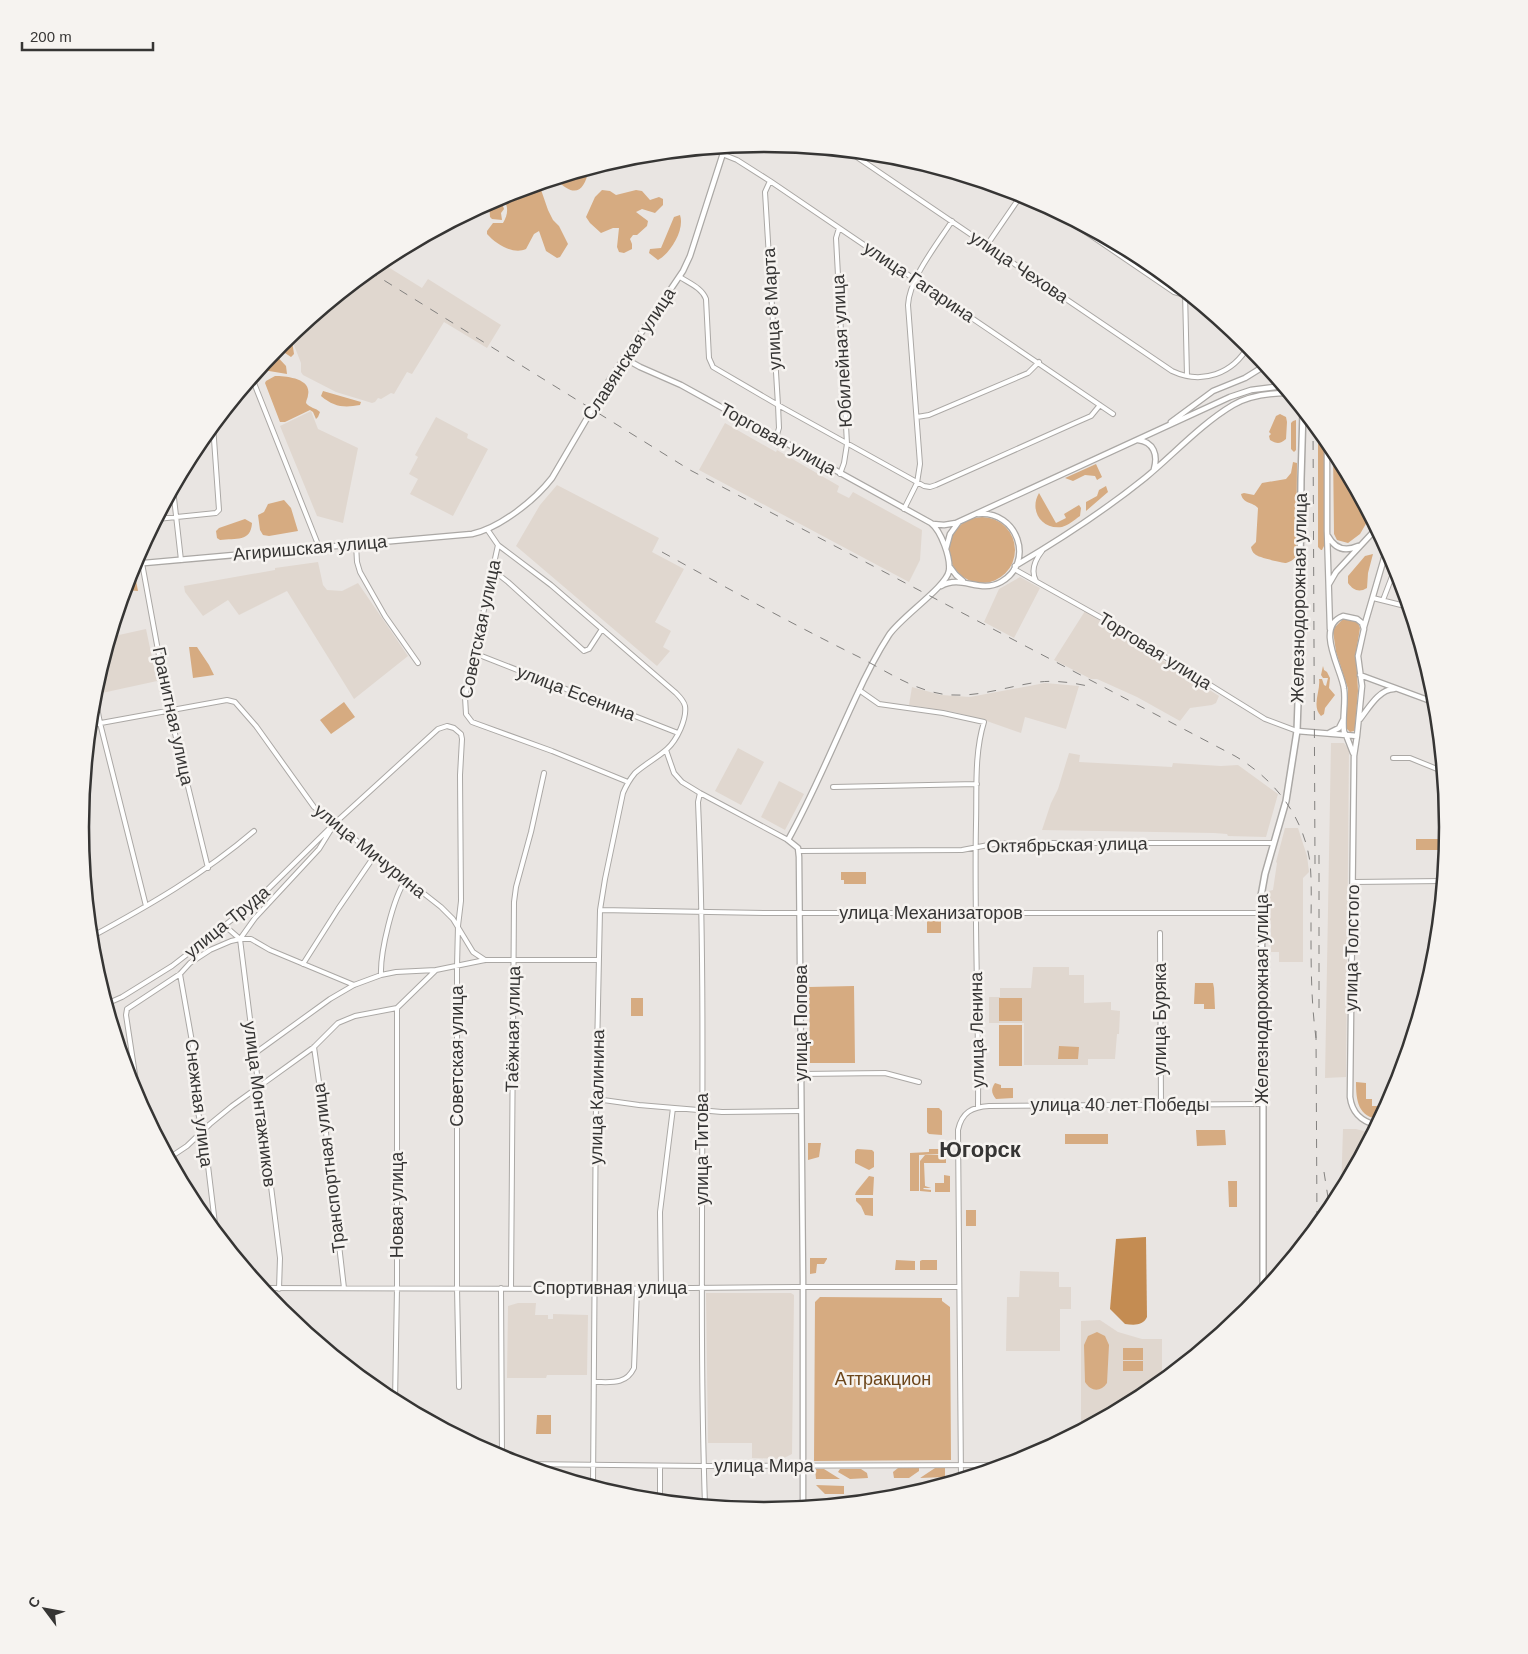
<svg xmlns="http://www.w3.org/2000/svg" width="1528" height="1654" viewBox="0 0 1528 1654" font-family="Arial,sans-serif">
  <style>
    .built { fill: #e0d7cf }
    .green { fill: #d6ab81 }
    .water { fill: #c48c52 }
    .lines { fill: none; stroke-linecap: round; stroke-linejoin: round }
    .minor-casing { stroke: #aba8a5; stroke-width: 6 }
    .tertiary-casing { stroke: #aba8a5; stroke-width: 7 }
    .secondary-casing { stroke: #aba8a5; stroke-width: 8 }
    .minor { stroke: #fff; stroke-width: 4 }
    .tertiary { stroke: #fff; stroke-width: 4.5 }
    .secondary { stroke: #fff; stroke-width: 5 }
    .rail { stroke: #83817f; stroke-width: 1; stroke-dasharray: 9 9; stroke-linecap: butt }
    .labels { text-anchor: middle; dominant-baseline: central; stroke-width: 5; stroke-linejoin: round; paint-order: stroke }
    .street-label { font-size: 18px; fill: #363534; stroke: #f6f3f0 }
    .park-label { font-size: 18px; fill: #6c451a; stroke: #f6f3f0 }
    .district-label { font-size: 22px; font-weight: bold; fill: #363534; stroke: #f6f3f0 }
    .rim { fill: none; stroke: #363534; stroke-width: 2.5 }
  </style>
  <rect width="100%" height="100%" fill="#e9e5e2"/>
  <path class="built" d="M380,262L422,288L428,279L501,325L487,348L444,322L412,374L407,372L394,394L391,393L381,399L378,398L375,402L372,403L336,392L303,375L301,372V363L290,335Z
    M311,411L318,429L358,448L343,523L317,516L280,426Z
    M436,417L468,434L467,438L488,449L453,516L410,494L418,479L409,474L418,457L415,455Z
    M725,423L776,452L777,450L839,486L837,492L849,498L853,492L922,530L920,560L909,582L699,470Z
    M557,485L659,538L652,552L684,569L655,622L671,631L663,647L670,651L657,666L516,546L540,505Z
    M318,562L323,585L327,590L342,591L358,583L408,656L354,699L287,591L239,615L228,600L203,616L185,592L184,586L275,570V568Z
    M1020,577L1040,588L1014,638L984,622L999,589Z
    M1085,611L1219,696L1216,703L1212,705L1190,708L1180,721L1137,697L1097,679H1091L1054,660Z
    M146,629L157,681L102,693L98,676L110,637Z
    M1045,683L1079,686L1066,729L1025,717L1021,733L981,719L954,712L909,705L912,687L941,695L970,697Z
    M1331,743H1344L1349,750L1346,1077L1325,1078Z
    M738,748L764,762L741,805L715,791Z
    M1069,753L1080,755L1079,762L1172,767L1173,763L1221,766L1238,765L1278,794L1266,837L1228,836L1227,834L1214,833L1042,830L1051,803L1058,789Z
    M779,781L804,794L785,830L761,817Z
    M1285,828H1298L1307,856L1309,872L1303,878V962H1279V952H1271V924L1268,923L1269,891L1273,890L1277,863L1276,862Z
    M1033,967H1069V975H1084V1003L1111,1002V1010L1120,1011L1119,1034H1117L1115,1059H1088V1065H1024V1023H989V997H1000V988H1031Z
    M1343,1129H1356L1372,1133L1341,1192Z
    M1020,1271L1059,1272V1287H1071V1309H1060V1351H1006L1007,1297H1019Z
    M706,1293H791L794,1295L792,1454L782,1459L752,1458V1443H708Z
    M518,1303H536L535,1315H548V1319H553V1314L588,1315L587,1375H547L546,1378H507L508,1306Z
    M1100,1320L1118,1332L1142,1339H1162V1374L1165,1378L1144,1396L1081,1429V1321Z"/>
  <path class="green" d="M589,169C584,193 574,198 556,179Z
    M539,184L548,210L553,220L559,226L568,244L560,257L557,258L546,251L539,231L534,234L526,249C513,255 496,244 487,234V231L493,223H503C508,215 509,206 503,199L501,200L504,209L501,213L502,220L492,219L490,217L489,202L503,195Z
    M602,190L610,191L616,195L636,190L642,191L650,200L659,197L663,199V205L655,213L642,209L636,212L648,221L647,226L637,235H633L630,239L632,244V249L624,253L619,252L617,247L619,228H613L601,233L590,223L586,217L595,197Z
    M680,215C685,229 671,253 658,260L649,253L650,249L661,248L674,217Z
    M291,334L294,354L291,357L282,351L278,346Z
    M273,352L286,366L287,374L263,370L260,368Z
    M275,376C285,376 312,378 308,395C308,398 306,400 306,403C310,408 316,408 320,412L318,417L316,419L313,412L310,410L285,422H280L265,383L266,381Z
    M323,391L361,402L360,405C344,408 334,407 321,396Z
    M1280,414L1286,417L1287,422L1286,439C1280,444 1277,444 1270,440L1269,436L1271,434L1269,432L1276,416Z
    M1296,420V450L1294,452L1291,449V423L1293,421Z
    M1318,430L1324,437V546L1322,550H1321L1318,547Z
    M1333,448L1370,517L1360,534L1348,543L1337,540L1334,534Z
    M1293,462L1297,463L1296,557C1293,560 1290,562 1286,563C1283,563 1262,558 1258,556C1254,554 1252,552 1251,547L1256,542L1258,508C1253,502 1243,504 1241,494L1244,493L1254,495L1262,483L1286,479L1291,473Z
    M1096,464L1102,477L1097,480L1095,476L1085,475L1073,481L1065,478Z
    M1106,486L1108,492L1086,511V502L1097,496L1099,490Z
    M1039,493L1056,523L1066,518L1064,514L1079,505L1081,508L1080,516C1074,520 1069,525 1062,527C1041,530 1029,510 1039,493Z
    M284,500L291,508L298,531L269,536L263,535L260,530L258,515L264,512L268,504Z
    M949 550a33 33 0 1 1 66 0a33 33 0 1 1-66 0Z
    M245,519L252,523C251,542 236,538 220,540L217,538L216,531L219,528Z
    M1373,554L1368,573L1367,588C1359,593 1353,590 1348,583V576L1365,556Z
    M133,573L135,575L138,591L125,590L130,574Z
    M1343,619L1354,620L1358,623L1360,628L1356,653L1358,691L1355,728L1354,731L1350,732L1346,728L1348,689L1336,652L1333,631L1335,627Z
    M189,647H197L209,665L214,675L193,678Z
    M1323,666L1324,670L1327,672L1330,678L1329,688L1335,695L1325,708L1324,714L1321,716C1311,706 1321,690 1319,679H1322L1324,685L1326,686L1328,678H1323L1321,675Z
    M344,702L355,717L331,734L320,720Z
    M1416,839H1447L1446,845H1442V850H1416Z
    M841,872H866V884H844V880H841Z
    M941,920V933H927V921Z
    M1195,983H1213L1214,988L1215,1009H1204V1004H1194Z
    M854,986L855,1063H810L809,987Z
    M631,998H643V1016H631Z
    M999,998H1022V1021H999Z
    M999,1025H1022V1066H999Z
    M1059,1046L1079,1047L1078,1059H1058Z
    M1356,1082L1366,1083V1099H1372V1106H1378L1381,1108L1382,1115L1380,1119C1358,1118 1356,1100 1356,1082Z
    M995,1083L1001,1085V1088H1013V1098L996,1099C991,1093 991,1089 995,1083Z
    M927,1108H939L942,1111V1135L929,1134L927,1132Z
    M1225,1130L1226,1145L1197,1146L1196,1130Z
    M1065,1134H1108V1144H1065Z
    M808,1143H821L819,1157L808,1160Z
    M857,1149L872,1150L874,1152V1167L869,1170L855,1163V1151Z
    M929,1149H941V1154L919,1155V1191H910V1153L929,1152Z
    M925,1155H943V1158H946V1163H924L925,1186L931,1188H924L923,1189L931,1190V1192L920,1191V1161Z
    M944,1175L950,1176V1192H935V1183H944Z
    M869,1176L874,1177L873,1195H855L856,1192Z
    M1228,1181H1237V1207H1229Z
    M856,1198H873V1216L865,1215L861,1206L856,1201Z
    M966,1210H976V1226H966Z
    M810,1258H827V1259L824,1264H817L816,1273L810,1274Z
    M896,1260L915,1261V1270H895Z
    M922,1260H937V1270H920V1261Z
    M820,1297L942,1298V1301L950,1307L951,1460L814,1461L815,1302Z
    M1097,1332L1105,1336L1109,1345L1107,1383C1101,1392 1091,1392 1085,1382L1084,1345L1088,1336Z
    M1123,1348H1143V1360H1123Z
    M1123,1361H1143V1371H1123Z
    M537,1415H551V1434H536Z
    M898,1468H919V1471L909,1478H894L893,1472Z
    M935,1468H945V1477L920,1478Z
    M815,1469H824L840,1479H816Z
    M840,1469H861L867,1473L868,1478L850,1479L838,1472Z
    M816,1485L844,1486V1494H825Z"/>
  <path class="water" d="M1146,1237L1147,1317C1143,1326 1134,1325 1125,1324L1110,1309L1116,1239Z"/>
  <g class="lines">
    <defs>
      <path id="minor" d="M848,151L1172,371C1202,385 1233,374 1249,345
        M722,154L737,160L770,181L1113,414
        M770,181L765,192L778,405L779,428L776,438
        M1052,209L1174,292L1185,295
        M839,228L836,238L847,444L844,463L840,474
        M987,245L1022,194
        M680,277C689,283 702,288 706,299L709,358L713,367L778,405L924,486L930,487L936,485L1075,423L1091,416L1100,405
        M1185,292L1187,376
        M252,378L319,547
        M917,417L929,415L1028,373L1039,362
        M173,489L181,560
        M904,509L917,483L920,464L908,305C909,279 938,243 952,221
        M157,519L216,513L219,510L213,425
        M487,529L498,545L551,585L676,693C680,697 684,701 685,706C687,719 677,740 667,749C657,758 645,764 635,773C630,779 626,786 623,793L605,879L600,910L596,1099L593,1486
        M356,544L357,562L360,572L385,616L418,663
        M498,545L465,697L466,714L472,722L552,751L628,782
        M137,555L139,563
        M142,563L168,705L208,868
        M1014,569L1107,621L1265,719L1297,731
        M491,572L499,575L508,582L584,651L589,649L602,629
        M1036,581C1030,570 1035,560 1042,551
        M1373,598L1409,607
        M1383,600L1396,566
        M474,653L678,733
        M859,690L879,704L943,713L984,722C974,754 977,791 976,824C974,919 979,1013 978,1107
        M94,692L100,723L146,906
        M90,725L227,700L235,702L256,726L314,807L441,907L453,919L473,952L485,960
        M666,750L674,773L682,782L700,793L788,840
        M1393,758H1410L1442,771
        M833,787L977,784
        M700,793L698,802C708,1036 697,1271 705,1505
        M799,851L962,850L999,843H1274
        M1353,882L1443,881
        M600,910L768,913H1261
        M225,926L240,939L280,1258L279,1289
        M1160,933L1161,1105
        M91,937C148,906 204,874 254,831
        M240,939H251L270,950L354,985
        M303,964L338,909L375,855
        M180,974L197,1070L198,1112L206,1149L216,1232
        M381,975C380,952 393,898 406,879
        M106,1004L122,997L172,966L256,901L335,823L438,729L447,726L454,728L461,734L462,739L460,775L461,901L458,926L457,966V1288L459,1387
        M314,1047L325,1124L344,1288
        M254,1054L330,999L354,985L381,975L396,972L436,970
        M801,1074L885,1073L919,1082
        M596,1099L639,1105L722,1112L801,1111
        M139,1101L126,1015L127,1009L180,974L190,963L210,950L231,941L240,939L255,918L319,849L332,828
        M169,1158L187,1146L210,1124L232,1106L314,1047L338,1023L355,1016L397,1008L436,970L485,960H599
        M262,1288L594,1289L796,1287H959
        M501,1288L502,1459
        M511,1288L514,902L516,887L531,832L544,773
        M661,1288L660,1212L673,1108
        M595,1382C611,1382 626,1385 634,1368L637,1289
        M395,1402L397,1288V1008
        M521,1464L704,1466L1007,1465
        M961,1479L958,1130C962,1112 972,1107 989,1106L1262,1104
        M660,1501V1466"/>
      <path id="tertiary" d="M624,358L640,367L681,385L931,523C941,531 951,558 949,571C946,587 901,617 889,635C876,655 865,677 855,699C833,746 813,795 788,840L798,848L799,857L803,1279V1507
        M1171,422L1213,391L1245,378L1266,365
        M1138,440C1154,442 1158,455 1154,469
        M1327,440V531L1330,629
        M933,524L944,525L956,523L1230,397L1251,390L1283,386
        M1328,536C1335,549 1345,552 1358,546
        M946,549L950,534L958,523
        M133,564L472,534C500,528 535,500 552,478L610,379L683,271L690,256L725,147
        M1015,566C1061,539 1104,511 1145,478C1174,454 1201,424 1233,405C1250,395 1270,393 1289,393
        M950,567L956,575L963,581
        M1329,584L1336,572L1376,529
        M941,586C962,574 979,594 1001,582C1036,562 1017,510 978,514
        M1343,616L1357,619L1362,623L1364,629L1358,656L1362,686L1357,736L1346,735L1344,732C1342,718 1346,703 1344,689C1342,670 1314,627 1343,616Z
        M1364,627L1387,548
        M1360,675L1436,703
        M1360,719C1368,709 1379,689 1394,689
        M1297,731L1346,735L1353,753
        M1329,733L1339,728L1343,720
        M1357,736L1354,756L1350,1097C1352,1113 1361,1121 1376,1125"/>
      <path id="secondary" d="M1263,1292V1050L1261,896L1265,874L1286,801L1297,731L1299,674L1301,479L1303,411"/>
    </defs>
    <use href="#minor" class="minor-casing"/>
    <use href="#tertiary" class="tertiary-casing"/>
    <use href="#secondary" class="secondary-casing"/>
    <use href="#minor" class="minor"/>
    <use href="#tertiary" class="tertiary"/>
    <use href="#secondary" class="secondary"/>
    <path class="rail" d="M369,271L690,470L1235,756C1274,779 1303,815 1310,862C1312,883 1311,905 1311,927C1311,964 1311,1001 1316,1038
      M1313,423L1315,864
      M662,552C727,588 792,624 859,657C886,671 912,689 942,694C976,699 1007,686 1039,682C1057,680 1075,683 1092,687
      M1319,855V1015
      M1316,1031L1317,1226
      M1324,1172L1330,1210"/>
  </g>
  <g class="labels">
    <g class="street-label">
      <text transform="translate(1019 267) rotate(34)">улица Чехова</text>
      <text transform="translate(919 282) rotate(34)">улица Гагарина</text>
      <text transform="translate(772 309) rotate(-93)">улица 8 Марта</text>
      <text transform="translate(842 351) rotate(-93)">Юбилейная улица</text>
      <text transform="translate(629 354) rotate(-57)">Славянская улица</text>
      <text transform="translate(778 439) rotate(29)">Торговая улица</text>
      <text transform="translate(310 548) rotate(-5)">Агиришская улица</text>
      <text transform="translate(1299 598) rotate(-89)">Железнодорожная улица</text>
      <text transform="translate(480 629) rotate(-78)">Советская улица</text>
      <text transform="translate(1155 651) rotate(32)">Торговая улица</text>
      <text transform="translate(576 693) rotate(21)">улица Есенина</text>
      <text transform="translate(173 716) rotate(78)">Гранитная улица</text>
      <text transform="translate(1067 845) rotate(-1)">Октябрьская улица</text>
      <text transform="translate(370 851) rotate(39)">улица Мичурина</text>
      <text x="931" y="913">улица Механизаторов</text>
      <text transform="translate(227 922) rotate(-39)">улица Труда</text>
      <text transform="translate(1352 948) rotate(-89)">улица Толстого</text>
      <text transform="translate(1262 999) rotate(-90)">Железнодорожная улица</text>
      <text transform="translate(1160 1019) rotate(-90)">улица Буряка</text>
      <text transform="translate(801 1023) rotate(-90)">улица Попова</text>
      <text transform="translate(513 1029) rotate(-89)">Таёжная улица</text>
      <text transform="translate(977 1030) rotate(-91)">улица Ленина</text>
      <text transform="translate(457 1056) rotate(-90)">Советская улица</text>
      <text transform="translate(597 1097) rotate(-89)">улица Калинина</text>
      <text transform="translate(199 1103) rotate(83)">Снежная улица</text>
      <text transform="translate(260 1104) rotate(83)">улица Монтажников</text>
      <text x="1120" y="1105">улица 40 лет Победы</text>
      <text transform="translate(702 1149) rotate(-90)">улица Титова</text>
      <text transform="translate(329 1168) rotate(-97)">Транспортная улица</text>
      <text transform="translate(397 1205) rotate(-90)">Новая улица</text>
      <text x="610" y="1288">Спортивная улица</text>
      <text x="764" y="1466">улица Мира</text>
    </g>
    <g class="park-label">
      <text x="883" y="1379">Аттракцион</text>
    </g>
    <g class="district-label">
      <text x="980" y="1149">Югорск</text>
    </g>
  </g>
  <path d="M0 0H1528V1654H0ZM89 827a675 675 0 1 1 1350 0a675 675 0 1 1-1350 0Z" fill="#f6f3f0" fill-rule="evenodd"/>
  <path class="rim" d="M89 827a675 675 0 1 1 1350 0a675 675 0 1 1-1350 0Z"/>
  <g transform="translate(45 1609) rotate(302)" stroke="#f6f3f0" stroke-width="4" paint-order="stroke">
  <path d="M0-4L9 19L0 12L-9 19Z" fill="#363534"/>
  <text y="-8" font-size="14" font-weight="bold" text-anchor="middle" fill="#363534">С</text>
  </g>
  <path d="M22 42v8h131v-8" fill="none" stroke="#363534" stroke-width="2.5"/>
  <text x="30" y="42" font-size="15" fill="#363534" stroke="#f6f3f0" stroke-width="4" paint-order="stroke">200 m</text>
</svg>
